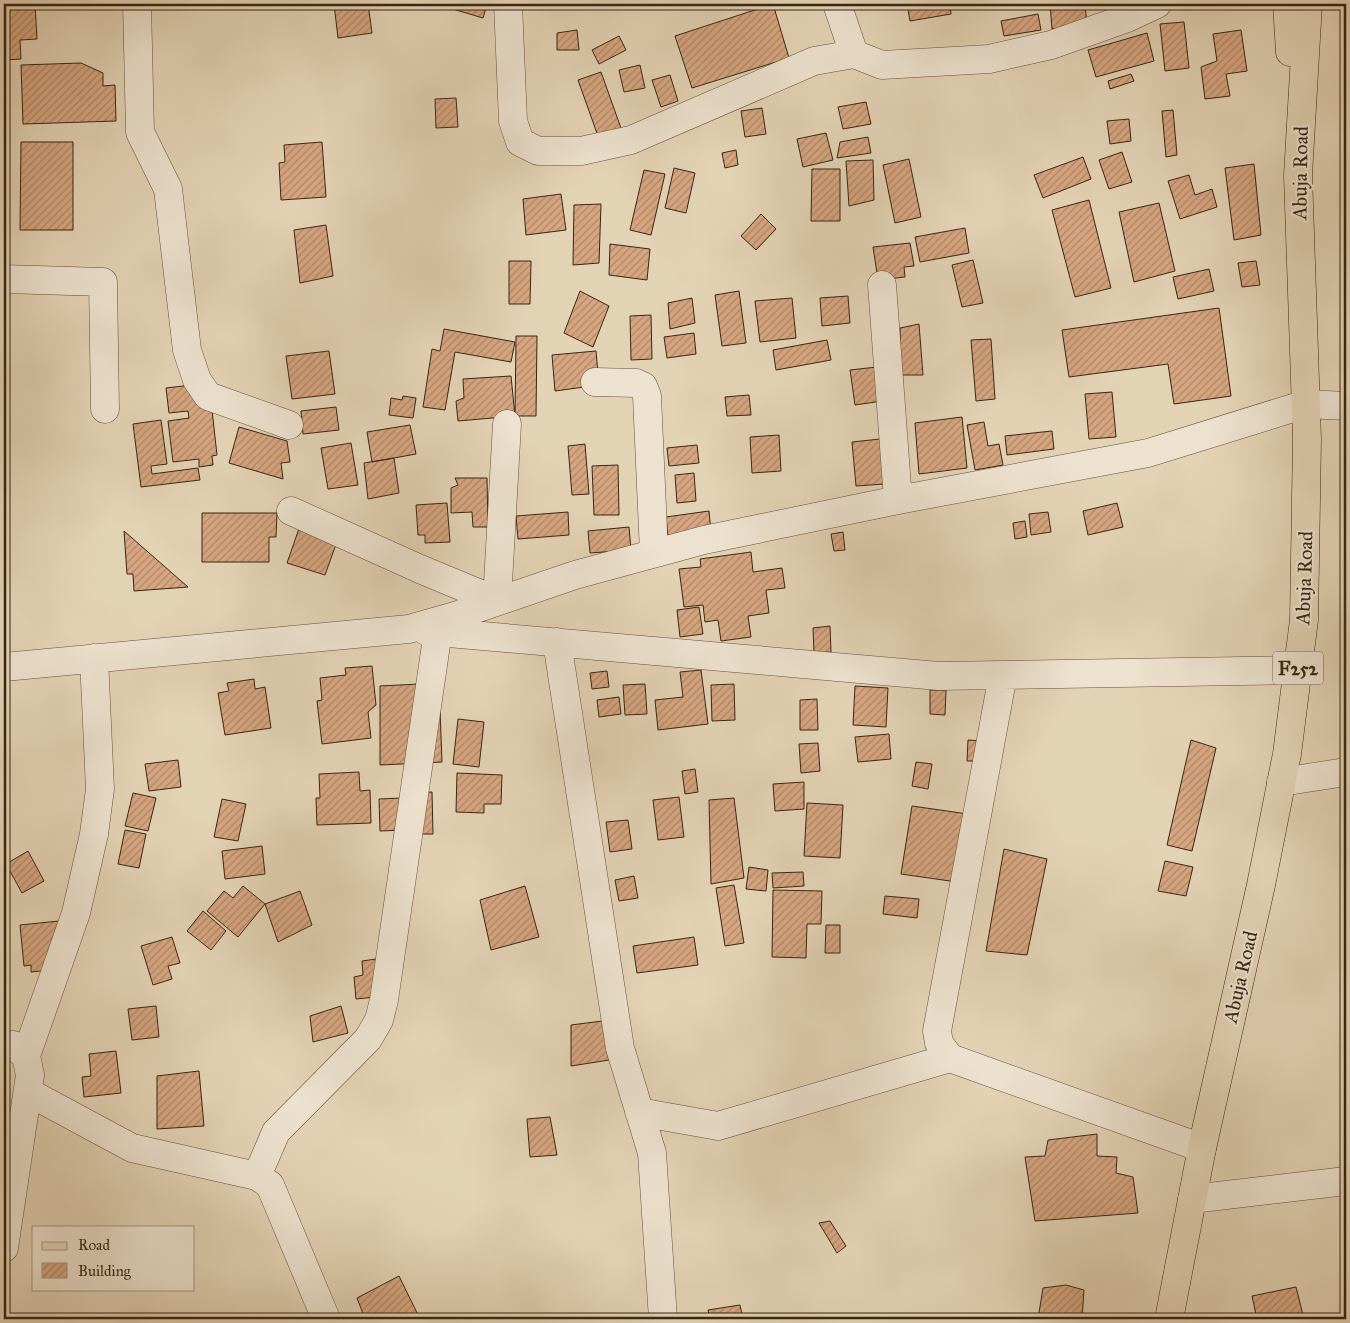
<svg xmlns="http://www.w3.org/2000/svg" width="1350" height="1323" viewBox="0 0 1350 1323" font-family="'IM FELL Great Primer',serif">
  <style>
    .building { fill: url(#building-hatch); stroke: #392513 }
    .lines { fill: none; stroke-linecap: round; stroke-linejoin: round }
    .minor-casing { stroke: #64503c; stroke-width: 29 }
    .major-casing { stroke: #392513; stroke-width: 29 }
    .minor { stroke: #ede2cf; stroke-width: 28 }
    .major { stroke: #e3d3b5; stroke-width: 28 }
    .labels { text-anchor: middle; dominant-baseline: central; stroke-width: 4.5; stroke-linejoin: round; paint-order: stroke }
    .shield { fill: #ede2cf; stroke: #6f5e4b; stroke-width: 1 }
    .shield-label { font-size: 19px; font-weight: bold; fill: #392513 }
    .street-label { font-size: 20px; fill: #392513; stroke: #ede2cf }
  </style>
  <defs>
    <pattern id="building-hatch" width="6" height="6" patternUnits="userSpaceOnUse" patternTransform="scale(1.25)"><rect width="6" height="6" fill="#d7a681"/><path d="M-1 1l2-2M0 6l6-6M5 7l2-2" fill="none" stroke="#af8768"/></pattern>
  </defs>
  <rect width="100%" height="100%" fill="#e3d3b5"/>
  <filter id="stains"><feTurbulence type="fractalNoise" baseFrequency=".004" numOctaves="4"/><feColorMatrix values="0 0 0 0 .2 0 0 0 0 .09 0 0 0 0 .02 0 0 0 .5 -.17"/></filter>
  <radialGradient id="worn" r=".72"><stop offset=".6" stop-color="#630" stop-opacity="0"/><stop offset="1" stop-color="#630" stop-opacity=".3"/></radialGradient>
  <path class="building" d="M4,4H35L37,39L20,40L21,59L4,60Z
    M334,4H368L372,33L338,38Z
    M436,4H487L483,18Z
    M773,4L789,58L692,88L675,36Z
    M907,4H950L951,14L910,21Z
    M1050,4H1085L1087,26L1052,29Z
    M1038,14L1041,30L1004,36L1001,21Z
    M1184,22L1189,68L1165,71L1160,24Z
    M577,30L579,50H557V33Z
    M1241,30L1247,71L1226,74L1230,96L1205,99L1201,67L1217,61L1213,34Z
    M1147,33L1154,61L1096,77L1088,50Z
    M619,36L626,50L599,64L592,50Z
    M81,63L103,73V86L115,85L116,121L23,124L21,65Z
    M640,65L645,88L624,92L619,70Z
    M601,72L622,131L599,139L578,80Z
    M1131,74L1134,81L1110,89L1108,81Z
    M670,75L678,101L661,107L652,80Z
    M456,98L458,127L436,128L435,99Z
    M866,102L871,124L843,129L838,107Z
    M762,108L766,134L745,137L741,111Z
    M1173,110L1177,155L1166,157L1162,111Z
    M1129,119L1131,141L1110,144L1107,121Z
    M826,133L833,160L803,167L797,139Z
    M868,137L871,153L837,158L840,142Z
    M21,142H73V230H20Z
    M322,142L326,197L281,200L279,163L285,162L284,145Z
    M736,150L738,165L725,168L722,153Z
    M1122,152L1132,182L1109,189L1099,160Z
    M1083,157L1091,179L1043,198L1034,175Z
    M909,159L921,217L895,223L883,165Z
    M873,160L874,200L849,206L846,161Z
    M1254,164L1261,235L1234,240L1225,168Z
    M674,168L695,173L686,213L665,208Z
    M812,169H840V221H811Z
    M644,170L665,174L651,235L630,230Z
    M1189,175L1195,195L1212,189L1217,207L1180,219L1168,181Z
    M561,194L566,230L526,235L523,199Z
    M1089,200L1111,288L1075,297L1052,210Z
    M1159,203L1175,271L1134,282L1119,212Z
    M601,204L599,263L573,265L574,205Z
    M761,214L776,229L756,250L741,236Z
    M326,225L333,276L300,283L294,230Z
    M965,228L969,253L920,262L915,237Z
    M910,243L914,266L904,267L905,277L878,280L873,247Z
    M610,244L650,249L647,280L609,275Z
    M973,260L983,303L962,307L952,265Z
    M509,261H531L530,304H509Z
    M1256,261L1260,285L1242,287L1238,263Z
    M1209,269L1214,291L1178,299L1173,277Z
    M580,291L609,306L593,347L564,333Z
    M739,291L746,343L722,346L715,295Z
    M848,296L850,323L822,326L820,298Z
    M692,298L695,323L670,329L668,303Z
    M792,298L796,338L760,342L755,301Z
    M1219,308L1231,396L1174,404L1168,364L1069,377L1062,330Z
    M651,315L652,359L631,360L630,316Z
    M919,324L923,375H901L900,328Z
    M444,329L515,342L511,362L455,352L445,410L423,407L432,349L440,351Z
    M694,333L696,354L667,358L664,337Z
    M516,336H537L536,416H515Z
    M991,339L995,399L976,401L971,340Z
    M827,340L831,360L776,370L773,350Z
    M329,351L335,394L292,399L286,356Z
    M596,351L599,385L555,391L552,355Z
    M877,367L882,401L855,405L850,370Z
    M511,376L515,416L458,421L456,401L464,398L463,379Z
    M209,383L217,455L212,456L213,465L199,467V459L173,462L168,421L189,418L188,411L169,413L166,388Z
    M1112,392L1116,437L1089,439L1085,394Z
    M749,395L751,415L727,416L725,397Z
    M403,396L416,398L413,418L389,415L391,398L402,400Z
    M336,407L339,430L303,434L301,411Z
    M962,417L967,468L919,474L915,423Z
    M161,420L167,464L151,466L152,474L198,468L200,480L141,487L133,424Z
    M984,422L988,446L999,444L1003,465L975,470L967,425Z
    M410,425L416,454L372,462L367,432Z
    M239,427L287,441L290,462L281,463L283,479L229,463Z
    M1052,431L1054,449L1007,455L1005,436Z
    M779,435L781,471L752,473L750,437Z
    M880,439L884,484L856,486L852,442Z
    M351,443L358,485L328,489L321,448Z
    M585,444L589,494L572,495L568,446Z
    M697,445L699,463L669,466L667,448Z
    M394,458L399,493L368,499L364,463Z
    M618,465L619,515H594L592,466Z
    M694,473L696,501L677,503L675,475Z
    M455,478H487L488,527H473L472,512L451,513V488L458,485Z
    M447,503L450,542L425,543V535H418L416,505Z
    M1117,503L1123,527L1088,535L1083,511Z
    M709,511L711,532L668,538L666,517Z
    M568,512L569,535L518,539L516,516Z
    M1048,512L1051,532L1031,535L1029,514Z
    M202,513H277L276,537H269V562H202Z
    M302,520L340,533L325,575L287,563Z
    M1025,521L1027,537L1015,539L1013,523Z
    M629,527L631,550L590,553L588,531Z
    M124,531L188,587L134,591L133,574H127Z
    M843,532L845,550L834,551L831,534Z
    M751,552L753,572L782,568L785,588L766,590L769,613L748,616L751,637L721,641L718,620L705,622L703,605L684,607L679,569L701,567L700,559Z
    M699,607L703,634L680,637L677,610Z
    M830,626L831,652L814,653L813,628Z
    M372,666L376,705L368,712L371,738L322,744L317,701L322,700L320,678L346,675L345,668Z
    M701,670L708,724L658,730L655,700L683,697L680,672Z
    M607,671L609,687L592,689L590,673Z
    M254,679L255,689L265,687L271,728L225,735L218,693L229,691L227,683Z
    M439,683L442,762L380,765V686Z
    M645,684L647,714L625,715L623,685Z
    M734,684L735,720L712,721L711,685Z
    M855,686L888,688L886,727L853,725Z
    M930,690H946L945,715L930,714Z
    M619,697L621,714L599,717L597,700Z
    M817,699L818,730H800V700Z
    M458,719L484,722L479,767L453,764Z
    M889,734L891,759L858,762L855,737Z
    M968,740L981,741L980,761H967Z
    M1191,740L1216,748L1192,851L1167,845Z
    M818,743L820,771L801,773L799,744Z
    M178,760L181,787L149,791L145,764Z
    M916,762L932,764L928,789L912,786Z
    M695,769L698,792L685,794L682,771Z
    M359,772L360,791L370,790L371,823L317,825L316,798H320L319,774Z
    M457,773L502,775L501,804H484V813L456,812Z
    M804,782V809L775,811L773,784Z
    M432,792L433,834H412L404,830L380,831L379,799L401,798V793Z
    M133,793L156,798L148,831L125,826Z
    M679,797L684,837L658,840L653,800Z
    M734,798L744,878L711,884L709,800Z
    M222,799L246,804L238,841L214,837Z
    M807,803L843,805L840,858L804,856Z
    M912,806L968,814L957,882L901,874Z
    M628,820L632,849L610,852L606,822Z
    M125,830L146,834L139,868L118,864Z
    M262,846L265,874L225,879L222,851Z
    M1004,849L1047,859L1027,955L986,951Z
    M28,851L44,881L22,893L6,864Z
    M1165,861L1193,867L1186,896L1158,891Z
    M749,867L768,870L766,891L746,889Z
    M803,872L804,886L773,888L772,873Z
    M634,876L638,898L619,901L615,880Z
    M734,885L744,943L725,946L716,888Z
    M243,886L265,904L238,937L207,911L224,891L233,898Z
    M525,886L539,937L491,950L480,900Z
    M773,890L822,891L821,924H807L806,958L772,957Z
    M300,891L312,925L278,942L265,904Z
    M885,896L919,899L917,918L883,914Z
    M203,911L226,931L211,950L187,931Z
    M59,921L50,970L31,972V965L24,966L20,925Z
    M826,925H840V953H825Z
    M172,937L180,963L168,966L172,979L153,985L141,946Z
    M694,937L698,965L637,973L633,946Z
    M390,957L395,995L356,999L354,977L363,975L362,961Z
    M156,1006L159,1037L132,1040L128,1009Z
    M341,1006L348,1033L313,1042L310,1016Z
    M610,1020L622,1058L571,1066V1025Z
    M116,1051L121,1093L84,1097L82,1077L91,1076L89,1054Z
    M199,1071L204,1126L157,1129V1076Z
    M550,1117L557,1155L530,1157L527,1119Z
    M1097,1134V1156L1117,1157L1116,1173L1133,1177L1138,1213L1035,1221L1025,1157L1045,1156L1048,1140Z
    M830,1221L846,1246L837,1253L819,1223Z
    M399,1276L420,1319H365L357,1298Z
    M1066,1285L1084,1290L1082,1319H1038L1043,1288Z
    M1296,1287L1304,1319H1257L1252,1296Z
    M740,1305L743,1319H710L708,1310Z"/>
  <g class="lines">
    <defs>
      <path id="minor" d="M137,4L140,132L168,189L187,350L197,380L208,396L289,425
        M508,4L513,121L520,142L538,151H581L631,140L814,61L854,54L882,65L989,59L1051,45L1127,18L1157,4
        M837,4L854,54
        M4,279L103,282L105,409
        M882,285L898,500
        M595,382L636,383L643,386L647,396L654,553
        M291,511L420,569L497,601L507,424
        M426,631L939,676L1298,670
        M557,642L620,1048L652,1153L663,1319
        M4,667L409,629L455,616L575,575L704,540L898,500L1148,453L1306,404L1346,406
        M1003,675L937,1031L939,1043L950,1058L1202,1148
        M1281,782L1346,772
        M4,1047L13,1045L26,1056
        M28,1092L132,1148L257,1176L270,1185L326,1319
        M639,1112L718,1126L950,1058
        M257,1176L276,1132L368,1039L379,1020L384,1000L438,631
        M1192,1199L1346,1181
        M4,1248L30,1075L26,1056L76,913L94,834L100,789L94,658"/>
      <path id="major" d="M1287,4L1290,52
        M1169,1319L1202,1148L1261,885L1287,754L1304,620L1307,439L1298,175L1308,4"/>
    </defs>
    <use href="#minor" class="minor-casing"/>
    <use href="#major" class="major-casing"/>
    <use href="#minor" class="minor"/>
    <use href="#major" class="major"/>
  </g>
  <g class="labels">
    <rect class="shield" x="1273" y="651.5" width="50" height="33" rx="4"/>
    <g class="shield-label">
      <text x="1298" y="668">F252</text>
    </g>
    <g class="street-label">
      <text transform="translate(1300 173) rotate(-89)">Abuja Road</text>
      <text transform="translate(1304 578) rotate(-88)">Abuja Road</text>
      <text transform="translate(1240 977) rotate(-77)">Abuja Road</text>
    </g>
  </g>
  <rect width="1350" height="1323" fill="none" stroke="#e3d3b5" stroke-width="20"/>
  <rect x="5" y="5" width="1340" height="1313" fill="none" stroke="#392513" stroke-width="2.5"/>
  <rect x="10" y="10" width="1330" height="1303" fill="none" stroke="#392513"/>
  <rect x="32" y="1226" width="162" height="65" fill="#ede2cf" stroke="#a59684"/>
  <rect x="42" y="1242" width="25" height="8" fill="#e3d3b5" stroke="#a59684"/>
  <text x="78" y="1250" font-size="15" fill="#392513">Road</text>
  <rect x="42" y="1263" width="25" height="15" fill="url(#building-hatch)" stroke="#a59684"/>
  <text x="78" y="1276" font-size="15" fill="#392513">Building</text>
  <rect width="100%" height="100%" filter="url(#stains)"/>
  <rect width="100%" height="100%" fill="url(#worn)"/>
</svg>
